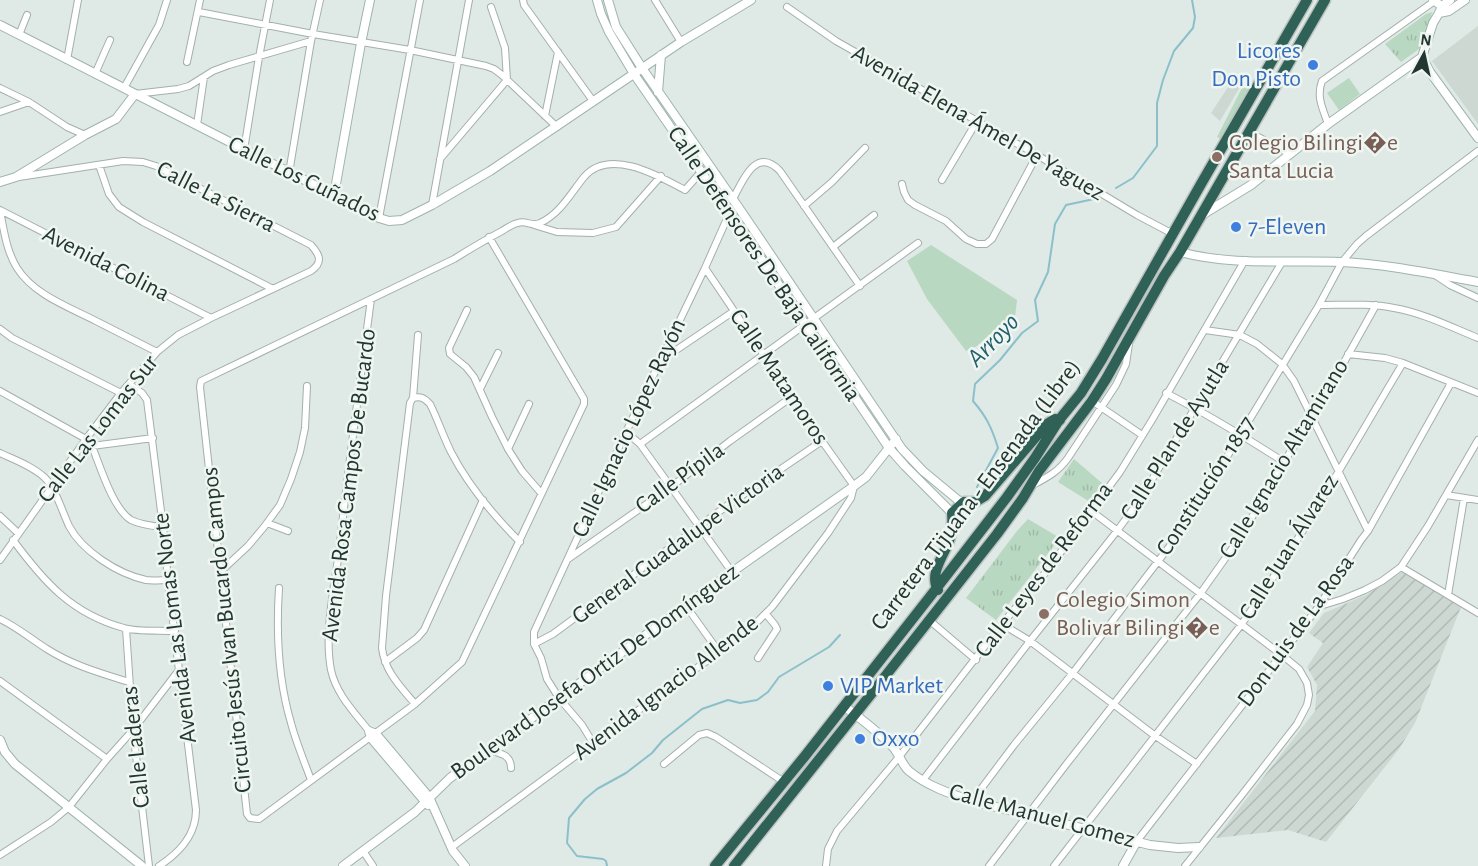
<svg xmlns="http://www.w3.org/2000/svg" width="1478" height="866" viewBox="0 0 1478 866" font-family="'Alegreya Sans',sans-serif">
  <style>
    .built { fill: #cdd8d3 }
    .industrial { fill: url(#industrial-furrows) }
    .grass { fill: #b9d8c2 }
    .park { fill: url(#park-tufts) }
    .lines { fill: none; stroke-linecap: round; stroke-linejoin: round }
    .stream { stroke: #8bc0ca; stroke-width: 2 }
    .street-casing { stroke: #a3b0ac; stroke-width: 8 }
    .secondary-casing { stroke: #9fb4ac; stroke-width: 10 }
    .highway-casing { stroke: #bdc3c2; stroke-width: 13 }
    .street { stroke: #fff; stroke-width: 6 }
    .secondary { stroke: #fff; stroke-width: 8 }
    .highway { stroke: #306157; stroke-width: 10 }
    .shop-dot { fill: #3f7fe0; stroke: #eff6f2; stroke-width: 2 }
    .education-dot { fill: #8d6e63; stroke: #eff6f2; stroke-width: 2 }
    .labels { text-anchor: middle; dominant-baseline: central; stroke-width: 5; stroke-linejoin: round; paint-order: stroke }
    .shop-label { font-size: 24px; fill: #366cbe; stroke: #eff6f2; text-anchor: start }
    .street-label { font-size: 24px; fill: #223732; stroke: #eff6f2 }
    .education-label { font-size: 24px; fill: #785e54; stroke: #eff6f2; text-anchor: start }
    .water-label { font-size: 26px; font-style: italic; fill: #22606d; stroke: #eff6f2 }
  </style>
  <defs>
    <pattern id="industrial-furrows" width="10" height="10" patternUnits="userSpaceOnUse" patternTransform="scale(1.5)"><rect width="10" height="10" fill="#cdd8d3"/><path d="M-1 1l2-2M0 10L10 0M9 11l2-2" fill="none" stroke="#b0bab6"/></pattern>
    <pattern id="park-tufts" width="24" height="20" patternUnits="userSpaceOnUse" patternTransform="scale(1.5)"><rect width="24" height="20" fill="#b9d8c2"/><path d="M3 7l-1-3M5 7V3M7 7l1-3M15 17l-1-3M17 17v-4M19 17l1-3" fill="none" stroke="#9fbaa7"/></pattern>
  </defs>
  <rect width="100%" height="100%" fill="#dfe9e5"/>
  <path class="built" d="M1478,26V124L1432,61Z
    M1236,75L1244,80L1220,121L1211,113Z"/>
  <path class="industrial" d="M1402,572L1461,607L1415,723L1399,749L1326,842L1288,830L1216,838L1315,711L1317,685L1307,667L1323,643L1309,633L1324,613L1366,595Z"/>
  <path class="grass" d="M1349,78L1360,94L1339,110L1327,93Z
    M931,245L1017,300L1015,317L995,330L977,346L966,351L927,299L907,261Z"/>
  <path class="park" d="M1432,12L1426,44L1401,62L1385,44L1426,14Z
    M1244,84L1250,87L1221,139L1217,137Z
    M1074,459L1103,484L1090,502L1058,482Z
    M1028,519L1060,538L996,620L966,598L1017,531Z"/>
  <g class="lines">
    <path class="stream" d="M1116,188L1133,178L1157,146V103L1163,80L1174,51L1193,28L1195,17L1192,0
      M977,487L998,448C992,428 986,416 973,401L975,384L1000,360L1022,333L1038,321L1035,300L1048,272L1055,224L1066,205L1094,199
      M607,866L606,861L603,859L577,856L567,843L569,818L585,799L597,789L626,773L652,753L663,740L702,709L728,700L740,703L757,700L768,692L779,677L829,647L840,635"/>
    <defs>
      <path id="street" d="M523,0L524,5L593,101
        M655,0L681,42
        M787,7L836,41L1037,155L1137,215L1173,234
        M199,12L313,34L410,50L486,66L494,69L502,75L557,127
        M19,35L27,15
        M67,60L78,0
        M187,62L200,0
        M95,74L110,40
        M0,88L29,102L67,127L85,135
        M124,88L159,25L167,0
        M135,94L178,89L189,86L213,71L229,65L311,41
        M0,112L29,102
        M545,116L558,52
        M1328,124C1323,109 1316,97 1322,81L1436,0
        M197,125L204,77
        M1249,132L1290,154
        M244,150L259,57L270,0
        M440,159L507,80L505,48L491,7
        M99,165L109,194L119,207L143,222L273,289
        M289,173L311,41L320,0
        M942,180L977,121
        M902,184L904,192L908,200L915,205L946,221L966,239L977,244H986L992,239L1037,155
        M733,199C743,180 756,146 780,171L860,286
        M432,205L469,0
        M804,206L832,182L865,148
        M0,210L211,318
        M0,211C4,230 6,250 17,268C34,295 69,307 96,321C116,331 137,342 157,352
        M379,218L420,0
        M534,225L557,232L593,233L616,227L661,176
        M489,237L584,399V404L462,662L415,704L259,819L250,818L247,814L200,387L201,381L454,259C470,249 485,240 502,231C507,228 512,224 518,223C526,220 532,227 540,223C560,214 571,193 584,177C609,147 659,176 685,190L701,172
        M833,247L874,215
        M1435,275L1450,285L1478,298
        M1319,305C1344,305 1369,303 1394,308C1423,313 1451,327 1478,338
        M467,310L449,348L450,354L466,367L474,377L492,417L508,449L522,471L541,493
        M0,329L12,338L121,393
        M1205,330L1240,335L1257,344L1282,364L1294,381L1368,531
        M1348,354L1385,358L1403,363L1478,393
        M660,361L734,311
        M129,384L142,393L147,400L163,527L168,580L196,810C196,836 179,853 159,866
        M480,389L498,353
        M0,391L86,439L92,446C100,466 113,509 131,520C141,525 153,526 163,527
        M1166,393C1207,414 1245,437 1284,462
        M413,398L418,335
        M1092,401L1142,435
        M626,432L640,444L732,572
        M640,444L918,243
        M92,446L153,438
        M508,449L529,404
        M0,453C15,460 32,466 44,477C55,487 62,511 69,526C82,551 118,574 146,580C153,581 161,580 168,580
        M1033,485C1048,477 1059,471 1068,458L1116,385L1126,364L1129,344
        M1446,495L1478,500
        M1090,510L1282,655L1299,669L1307,683L1309,695L1307,705L1297,724L1241,796L1185,866
        M0,516L18,533
        M267,523L288,531
        M13,540C44,582 72,614 124,628C137,632 161,630 175,631
        M568,559L671,487L730,441L793,396
        M0,560L86,439L121,393L157,352L178,335L211,318L311,271C324,262 319,254 311,245L156,166L143,162L123,161L19,177
        M1401,567L1478,613
        M220,572L248,546L264,527L280,505L291,479L300,452L305,428L307,386
        M279,588C276,634 278,679 291,723C296,742 304,761 311,780
        M1448,595L1464,498
        M686,606L719,652
        M1320,606L1343,599L1365,590L1382,581L1401,567L1428,526L1478,440
        M0,619C17,627 31,639 47,649C72,665 100,673 129,682
        M929,620L976,660
        M1002,624L1030,641L1154,735L1197,764
        M126,629L133,730L149,866
        M534,644L553,634L728,505L822,441
        M758,658L777,629L775,625L766,614
        M385,662L417,638L424,630L483,500
        M0,681L107,759
        M415,704C400,686 385,672 382,648L386,596L410,403L413,398C421,396 424,398 430,404C438,420 443,436 451,452C468,485 494,516 520,542
        M369,731C355,713 336,694 331,670C324,633 334,589 339,552C348,467 360,383 371,299
        M593,743L582,725L559,698L547,679L541,658L534,644V632L626,432L705,268L729,214
        M488,750C499,753 511,754 511,768
        M664,764L699,735L707,733L716,737L784,782
        M923,780L1030,641L1117,531L1141,498L1282,262
        M972,801L1014,745L1072,674L1185,526L1319,305L1342,262L1357,244L1366,236L1478,151
        M1137,841L1319,606L1361,540L1368,531L1451,383
        M452,847L593,743L719,652L753,626L772,607L828,533L851,498L854,486L822,441L705,268
        M363,851L373,866
        M0,855L51,822L69,807L107,759L133,730L179,670
        M826,866L828,849L837,831L899,757L1002,624L1046,572L1120,472L1152,420L1245,260
        M989,866L1065,766L1200,594L1241,536L1284,462L1329,389L1376,305
        M1054,866L1241,625C1300,541 1350,451 1403,363"/>
      <path id="secondary" d="M597,0L601,14L609,32L634,74L766,266L889,448L905,466L952,513
        M608,0L616,27L642,68L739,208L902,449L923,471L958,500L964,502
        M1433,0L1446,9
        M1450,0L1442,6L1439,13L1433,23L1422,57L1430,72L1478,138
        M1439,13L1449,11L1465,0
        M0,25L379,218L389,221L402,220L432,205L490,171L681,42L751,0
        M658,92L661,55
        M0,182L16,177L85,135L116,119L135,94
        M334,195L361,43L370,0
        M1202,215L1251,185L1328,124L1422,57
        M1180,252C1232,266 1287,260 1341,262C1387,264 1433,274 1478,282
        M844,706C860,718 877,731 891,745C899,752 901,764 909,771C927,786 951,794 972,801L1150,845L1178,848L1199,847
        M369,731L376,734L429,797L453,851L465,866
        M369,731L371,738L428,805
        M0,740L5,752L15,764L142,866
        M343,866L415,812L450,778L488,750L732,572L854,486L866,477L896,439
        M1123,866L1137,841"/>
      <path id="highway" d="M938,590C929,574 943,557 949,541C952,532 953,523 952,513L964,502H975L985,496L1047,424L1055,419L1060,420
        M715,866L805,756L936,589L1007,497L1035,458L1059,420L1081,393L1102,359L1201,184L1307,0
        M734,866L872,693L997,534L1023,498L1039,471L1092,401L1106,379L1164,276L1180,252L1325,0"/>
    </defs>
    <use href="#street" class="street-casing"/>
    <use href="#secondary" class="secondary-casing"/>
    <use href="#highway" class="highway-casing"/>
    <use href="#street" class="street"/>
    <use href="#secondary" class="secondary"/>
    <use href="#highway" class="highway"/>
  </g>
  <g class="shop-dot">
    <circle cx="1313" cy="65" r="6"/>
    <circle cx="1236" cy="227" r="6"/>
    <circle cx="828" cy="686" r="6"/>
    <circle cx="860" cy="739" r="6"/>
  </g>
  <g class="education-dot">
    <circle cx="1217" cy="157" r="6"/>
    <circle cx="1044" cy="614" r="6"/>
  </g>
  <g class="labels">
    <g class="shop-label">
      <text x="1301" y="51" text-anchor="end">Licores<tspan x="1301" dy="28">Don Pisto</tspan></text>
      <text x="1248" y="227">7-Eleven</text>
      <text x="840" y="686">VIP Market</text>
      <text x="872" y="739">Oxxo</text>
    </g>
    <g class="street-label">
      <text transform="translate(978 123) rotate(30)">Avenida Elena Ámel De Yaguez</text>
      <text transform="translate(304 179) rotate(26)">Calle Los Cuñados</text>
      <text transform="translate(216 197) rotate(27)">Calle La Sierra</text>
      <text transform="translate(106 264) rotate(27)">Avenida Colina</text>
      <text transform="translate(764 264) rotate(56)">Calle Defensores De Baja California</text>
      <text transform="translate(779 377) rotate(56)">Calle Matamoros</text>
      <text transform="translate(629 428) rotate(-65)">Calle Ignacio López Rayón</text>
      <text transform="translate(98 429) rotate(-52)">Calle Las Lomas Sur</text>
      <text transform="translate(1175 440) rotate(-58)">Calle Plan de Ayutla</text>
      <text transform="translate(1284 459) rotate(-59)">Calle Ignacio Altamirano</text>
      <text transform="translate(680 478) rotate(-36)">Calle Pípila</text>
      <text transform="translate(349 485) rotate(-83)">Avenida Rosa Campos De Bucardo</text>
      <text transform="translate(1206 486) rotate(-57)">Constitución 1857</text>
      <text transform="translate(976 495) rotate(-53)">Carretera Tijuana - Ensenada (Libre)</text>
      <text transform="translate(678 544) rotate(-36)">General Guadalupe Victoria</text>
      <text transform="translate(1289 547) rotate(-58)">Calle Juan Álvarez</text>
      <text transform="translate(1044 570) rotate(-53)">Calle Leyes de Reforma</text>
      <text transform="translate(175 628) rotate(-97)">Avenida Las Lomas Norte</text>
      <text transform="translate(227 630) rotate(-96)">Circuito Jesús Ivan Bucardo Campos</text>
      <text transform="translate(1296 631) rotate(-54)">Don Luis de La Rosa</text>
      <text transform="translate(595 672) rotate(-36)">Boulevard Josefa Ortiz De Domínguez</text>
      <text transform="translate(666 688) rotate(-37)">Avenida Ignacio Allende</text>
      <text transform="translate(136 747) rotate(-96)">Calle Laderas</text>
      <text transform="translate(1042 816) rotate(15)">Calle Manuel Gomez</text>
    </g>
    <g class="education-label">
      <text x="1229" y="143">Colegio Bilingi�e<tspan x="1229" dy="28">Santa Lucia</tspan></text>
      <text x="1056" y="600">Colegio Simon<tspan x="1056" dy="28">Bolivar Bilingi�e</tspan></text>
    </g>
    <g class="water-label">
      <text transform="translate(993 340) rotate(-46)">Arroyo</text>
    </g>
  </g>
  <g transform="translate(1424 54) rotate(8)" stroke="#eff6f2" stroke-width="4.5" paint-order="stroke">
  <path d="M0-4.5L10 22L0 15L-10 22Z" fill="#223732"/>
  <text y="-9" font-size="16" font-weight="bold" text-anchor="middle" fill="#223732">N</text>
  </g>
</svg>
